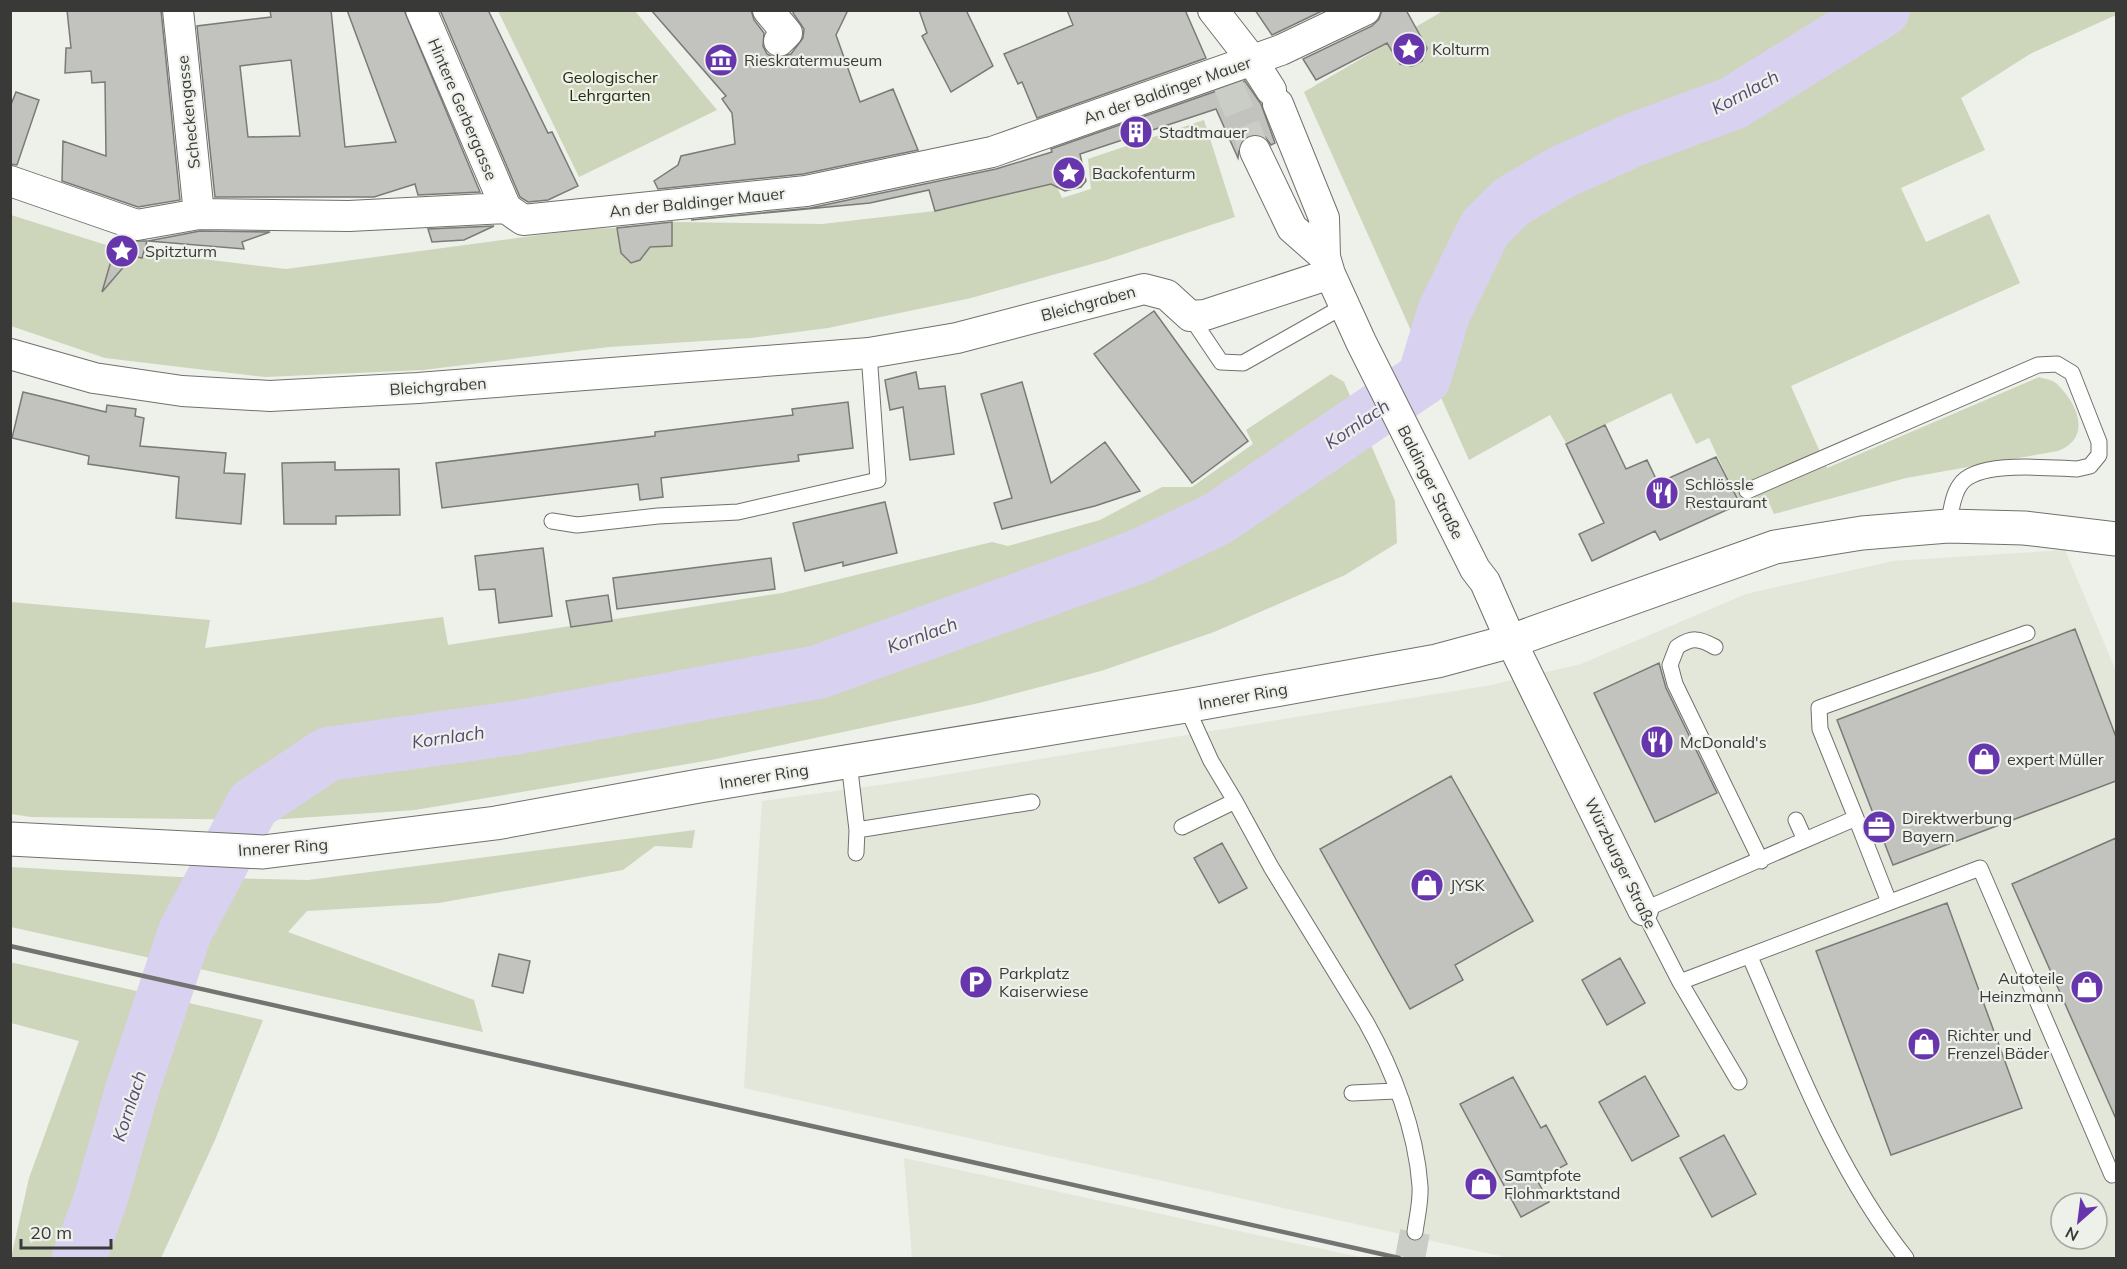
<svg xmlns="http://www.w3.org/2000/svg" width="2127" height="1269" viewBox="0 0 2127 1269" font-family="Mulish,sans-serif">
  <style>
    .built { fill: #e3e7da; fill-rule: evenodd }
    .green { fill: #cdd5ba }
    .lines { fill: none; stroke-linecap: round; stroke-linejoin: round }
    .river { stroke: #d9d1f0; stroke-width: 54 }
    .building { fill: #c2c3be; stroke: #797b76; stroke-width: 1.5; fill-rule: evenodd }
    .street-tunnel { stroke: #caccc6; stroke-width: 30; stroke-dasharray: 30 15; stroke-linecap: butt }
    .lane-casing { stroke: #70716c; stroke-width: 17 }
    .street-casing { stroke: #70716c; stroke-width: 32 }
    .secondary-casing { stroke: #70716c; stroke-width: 35 }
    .lane { stroke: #fff; stroke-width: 15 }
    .street { stroke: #fff; stroke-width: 30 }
    .secondary { stroke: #fff; stroke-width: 33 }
    .rail { stroke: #737471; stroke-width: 4.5 }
    .labels { text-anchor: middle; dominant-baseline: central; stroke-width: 4.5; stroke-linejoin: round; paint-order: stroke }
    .poi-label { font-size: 16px; fill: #393a38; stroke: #eef0ea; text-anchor: start }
    .park-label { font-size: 16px; fill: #252d08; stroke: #eef0ea }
    .street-label { font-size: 16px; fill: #393a38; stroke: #eef0ea }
    .water-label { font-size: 18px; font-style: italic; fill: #574975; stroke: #eef0ea }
  </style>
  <rect width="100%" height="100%" fill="#eef0ea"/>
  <path class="built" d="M2065,550L2116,671V1258H1509L744,1088L762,801L894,783L1491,685L1581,664L1746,594L1893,561ZM2061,1203H2097V1239H2061Z
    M904,1158L1289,1242L1365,1258H912Z"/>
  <path class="green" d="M498,11H635L717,110L579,177Z
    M1443,11H2116V15L2030,54L1961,98L1985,150L1901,188L1926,242L1989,214L2020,283L1791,386L1827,468L2039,377C2045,379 2053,380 2057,384C2078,404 2092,438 2058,451L1906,478L1774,514L1766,496L1740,504L1709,438L1696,444L1671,393L1566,443L1550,415L1469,460L1304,92Z
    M1204,120L1235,217L1106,260L971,298L828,328L751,338L609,347L423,370L265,377L105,358L11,326V215L103,244L136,251L286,269L584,229L617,228L621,253L634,262L644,257L647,248L672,246V222L822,224L935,211L1055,183L1062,198L1091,189L1088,159Z
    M1331,374L1344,382L1395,501L1397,543L1345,575L1214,632L1101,671L979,703L711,760L415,810L269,820L31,817L11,814V602L210,620L205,648L443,617L448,645L782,593L992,542L1008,546L1100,520L1162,487H1192L1253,444L1246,430Z
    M695,830L692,848L655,846L623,870L439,903L307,911L288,932L474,1000L483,1032L11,927V867L178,877L308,880Z
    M10,962L263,1020L215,1140L161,1258H11L29,1178L79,1041L11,1023Z"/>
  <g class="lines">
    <path class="river" d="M79,1258L100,1201L132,1090L185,932L253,804L328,754L514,728L818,672L1137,557L1217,519L1424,378L1444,312L1485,228L1511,202L1560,173L1633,140L1733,103L1883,10"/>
  </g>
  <path class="building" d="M67,10H161L180,200L138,207L62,181L63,141L106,156L105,82L92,83L91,71L65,73L66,48H71Z
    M270,10H331L345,147L396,142L347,10H404L480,192L418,195L415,184L374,197H215L197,26L271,17ZM291,60L300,136L248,137L240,66Z
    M440,10H488L548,133L552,132L578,186L548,200L528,202L520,197Z
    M651,10H751L754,20L764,33L763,46L767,54L775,58L791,54L803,38L804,29L793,13L794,10H848L836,35L860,102L893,89L918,150L803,174L658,189L654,181L678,165L681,156L735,144L732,113L722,99L726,96Z
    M919,10H966L993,66L951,92L922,36L927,33Z
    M1067,10H1185L1206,58L1037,118L1022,82L1018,84L1004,54L1073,25Z
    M1255,10H1324L1272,35Z
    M1382,10H1406L1427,48L1422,61L1412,66L1400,64L1387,43L1316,80L1303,59L1372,26L1379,19Z
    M1245,81L1261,104L1275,143L1271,145L1265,137L1257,134L1248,135L1240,142L1238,158L1216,109L1080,154L1086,181L1081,187L1065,191L1051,184L935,211L929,190L870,203L691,220L810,208L996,169L1052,152L1051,149Z
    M16,92L39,100L17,165L10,164V107Z
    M672,222V246L650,247L640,260L631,263L621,253L617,228Z
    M494,226L464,240L432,242L428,229Z
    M200,231L270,232L242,242L244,249L148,241Z
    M118,237L132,241H147L142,258L133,256L102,292Z
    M1154,311L1248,441L1192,483L1094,354Z
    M916,372L919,389L945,386L954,454L910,460L903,407L890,410L885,380Z
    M1022,382L1051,483L1105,442L1140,491L1095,506L1002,529L994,503L1012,498L981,394Z
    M23,392L106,412L107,405L136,409L135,416L144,418L140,446L226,453L224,473L245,474L241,524L176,518L179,477L88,464L89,456L12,438Z
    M848,402L853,448L798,455L799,461L661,478L663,497L640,500L638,484L442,508L436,463L655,436V432L793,415L792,409Z
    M1605,425L1626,469L1647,460L1658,483L1716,457L1740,504L1660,540L1655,531L1592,561L1579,534L1604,523L1566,444Z
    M335,462V470L399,469L400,515L336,516V524H284L282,463Z
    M885,502L897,553L843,566V562L805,571L793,523Z
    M543,548L552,616L499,623L495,589L479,590L475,556Z
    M771,558L775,589L617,609L613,578Z
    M608,595L612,621L571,627L566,601Z
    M2075,629L2116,737V781L1893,865L1837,720Z
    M1659,663L1666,688L1717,793L1655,822L1594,693Z
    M1451,776L1533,921L1455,965L1463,980L1410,1009L1320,849Z
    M2116,838V1119L2012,884Z
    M1222,843L1247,888L1219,903L1194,858Z
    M1947,903L2022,1108L1891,1155L1816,951Z
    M499,954L530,961L523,993L492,986Z
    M1620,958L1645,1003L1607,1025L1582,980Z
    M1645,1076L1679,1136L1632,1161L1599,1102Z
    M1513,1077L1541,1128L1546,1125L1567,1164L1537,1180L1549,1202L1521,1217L1460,1104Z
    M1724,1135L1756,1194L1712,1217L1680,1158Z"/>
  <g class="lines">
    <path class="street-tunnel" d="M1228,84L1255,151
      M1410,1258L1415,1232"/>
    <defs>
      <path id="lane" d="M1190,316L1221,362L1243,363L1344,306
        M1747,491L2038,365L2057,364L2072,373L2099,442V455L2090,466L2077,469C2049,468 1976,460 1960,485C1952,496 1951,513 1948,526
        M552,521L577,525L658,516L738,512L878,480L869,353
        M1715,647C1699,638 1692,637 1677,647L1670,665L1675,684L1761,861
        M1186,706L1211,761L1235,801
        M849,762L857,830L856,853
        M1856,818L1889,902
        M1796,820L1805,840
        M1182,827L1235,801L1271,867L1366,1022C1393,1070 1416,1130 1420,1186C1421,1201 1417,1217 1415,1232
        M857,830L1032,802
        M1750,957C1795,1060 1836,1170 1906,1258
        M1680,982L1980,868L2112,1175
        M1739,1082L1680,982L1643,910L1856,818L1820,729L1819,708L2027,633
        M1352,1093L1396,1091"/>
      <path id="street" d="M178,10L199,214
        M421,10L506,208
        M768,10L787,33L779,41
        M1213,10L1252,60L1271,90
        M1278,104L1324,218L1325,257L1330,274L1361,342L1475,569L1485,582L1511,641L1643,910
        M1255,151L1292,228L1325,257
        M10,181L137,225L199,214L349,216L506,208L523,220L806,191L992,152L1281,50L1365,10
        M10,354L94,378L182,391L270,396L418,388L869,353L957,338L1144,289L1167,295L1190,316L1205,315L1330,274"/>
      <path id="secondary" d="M10,839L263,852L496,823L699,786L1186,706L1437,661L1511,641L1775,547L1862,533L1948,526L2024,528L2116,539"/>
    </defs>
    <use href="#lane" class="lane-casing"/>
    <use href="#street" class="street-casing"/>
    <use href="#secondary" class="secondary-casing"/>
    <use href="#lane" class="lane"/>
    <use href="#street" class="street"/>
    <use href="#secondary" class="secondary"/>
    <path class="rail" d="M10,946L1399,1258"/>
  </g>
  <defs>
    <symbol id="sight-disc" viewBox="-11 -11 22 22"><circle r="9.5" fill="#6736ad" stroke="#eef0ea"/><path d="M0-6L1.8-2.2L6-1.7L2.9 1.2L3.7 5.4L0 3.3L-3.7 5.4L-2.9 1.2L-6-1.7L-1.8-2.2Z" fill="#fff"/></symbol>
    <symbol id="museum-disc" viewBox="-11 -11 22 22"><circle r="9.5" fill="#6736ad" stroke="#eef0ea"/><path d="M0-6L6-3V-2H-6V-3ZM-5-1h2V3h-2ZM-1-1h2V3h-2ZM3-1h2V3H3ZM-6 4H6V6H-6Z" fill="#fff"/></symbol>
    <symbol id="building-disc" viewBox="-11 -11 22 22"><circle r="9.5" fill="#6736ad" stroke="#eef0ea"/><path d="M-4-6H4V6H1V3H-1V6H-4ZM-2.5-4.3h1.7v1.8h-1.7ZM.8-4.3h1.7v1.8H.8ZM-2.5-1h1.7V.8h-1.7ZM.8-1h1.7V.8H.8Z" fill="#fff"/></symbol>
    <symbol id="restaurant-disc" viewBox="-11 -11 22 22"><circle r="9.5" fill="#6736ad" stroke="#eef0ea"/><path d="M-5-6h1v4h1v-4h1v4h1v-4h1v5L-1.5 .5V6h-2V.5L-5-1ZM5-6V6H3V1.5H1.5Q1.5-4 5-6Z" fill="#fff"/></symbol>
    <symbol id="shop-disc" viewBox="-11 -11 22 22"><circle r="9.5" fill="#6736ad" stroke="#eef0ea"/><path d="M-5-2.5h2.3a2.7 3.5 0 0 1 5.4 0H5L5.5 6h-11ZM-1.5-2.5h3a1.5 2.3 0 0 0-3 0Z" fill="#fff"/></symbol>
    <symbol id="office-disc" viewBox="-11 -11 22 22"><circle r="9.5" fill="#6736ad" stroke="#eef0ea"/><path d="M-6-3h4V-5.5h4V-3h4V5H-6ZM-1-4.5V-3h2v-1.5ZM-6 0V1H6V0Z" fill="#fff"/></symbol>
    <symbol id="parking-disc" viewBox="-11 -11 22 22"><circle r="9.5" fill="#6736ad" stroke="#eef0ea"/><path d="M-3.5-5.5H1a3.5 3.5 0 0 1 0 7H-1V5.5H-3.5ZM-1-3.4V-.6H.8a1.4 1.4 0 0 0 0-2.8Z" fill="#fff"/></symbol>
  </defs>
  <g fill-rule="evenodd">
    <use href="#sight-disc" x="1390" y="30" width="38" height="38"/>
    <use href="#museum-disc" x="702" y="41" width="38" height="38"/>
    <use href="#building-disc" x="1117" y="113" width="38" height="38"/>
    <use href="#sight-disc" x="1050" y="154" width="38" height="38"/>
    <use href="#sight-disc" x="103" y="232" width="38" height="38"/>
    <use href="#restaurant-disc" x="1643" y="474" width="38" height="38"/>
    <use href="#restaurant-disc" x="1638" y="723" width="38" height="38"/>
    <use href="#shop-disc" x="1965" y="740" width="38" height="38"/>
    <use href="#office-disc" x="1860" y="808" width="38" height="38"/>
    <use href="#shop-disc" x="1408" y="866" width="38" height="38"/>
    <use href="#parking-disc" x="957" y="963" width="38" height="38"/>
    <use href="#shop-disc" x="2068" y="968" width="38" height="38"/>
    <use href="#shop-disc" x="1905" y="1025" width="38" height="38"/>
    <use href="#shop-disc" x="1462" y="1165" width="38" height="38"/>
  </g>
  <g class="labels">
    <g class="poi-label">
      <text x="1432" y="49">Kolturm</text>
      <text x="744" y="60">Rieskratermuseum</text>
      <text x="1159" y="132">Stadtmauer</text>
      <text x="1092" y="173">Backofenturm</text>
      <text x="145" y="251">Spitzturm</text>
      <text x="1685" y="484">Schlössle<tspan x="1685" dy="18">Restaurant</tspan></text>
      <text x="1680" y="742">McDonald's</text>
      <text x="2007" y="759">expert Müller</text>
      <text x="1902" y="818">Direktwerbung<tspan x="1902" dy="18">Bayern</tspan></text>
      <text x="1450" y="885">JYSK</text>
      <text x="999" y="973">Parkplatz<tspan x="999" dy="18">Kaiserwiese</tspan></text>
      <text x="2064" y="978" text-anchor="end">Autoteile<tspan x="2064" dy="18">Heinzmann</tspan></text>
      <text x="1947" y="1035">Richter und<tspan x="1947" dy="18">Frenzel Bäder</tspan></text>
      <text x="1504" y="1175">Samtpfote<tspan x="1504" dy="18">Flohmarktstand</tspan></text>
    </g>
    <g class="park-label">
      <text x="610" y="77">Geologischer<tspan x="610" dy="18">Lehrgarten</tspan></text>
    </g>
    <g class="street-label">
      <text transform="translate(1167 90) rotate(-19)">An der Baldinger Mauer</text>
      <text transform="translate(463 109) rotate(67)">Hintere Gerbergasse</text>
      <text transform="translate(188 112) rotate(-96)">Scheckengasse</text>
      <text transform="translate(697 202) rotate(-6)">An der Baldinger Mauer</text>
      <text transform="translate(1088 303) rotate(-15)">Bleichgraben</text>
      <text transform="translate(438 386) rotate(-4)">Bleichgraben</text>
      <text transform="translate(1431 482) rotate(63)">Baldinger Straße</text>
      <text transform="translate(1243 696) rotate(-10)">Innerer Ring</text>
      <text transform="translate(764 776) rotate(-9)">Innerer Ring</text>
      <text transform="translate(283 847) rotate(-4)">Innerer Ring</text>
      <text transform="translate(1621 863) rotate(64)">Würzburger Straße</text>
    </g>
    <g class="water-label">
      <text transform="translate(1745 92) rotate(-28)">Kornlach</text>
      <text transform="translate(1357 424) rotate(-34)">Kornlach</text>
      <text transform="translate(922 635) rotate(-20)">Kornlach</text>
      <text transform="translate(448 737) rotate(-8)">Kornlach</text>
      <text transform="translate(129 1106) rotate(-72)">Kornlach</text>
    </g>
  </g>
  <rect width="2127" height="1269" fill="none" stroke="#393a38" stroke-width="24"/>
  <g transform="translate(2079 1221) rotate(208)"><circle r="28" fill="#eef0ea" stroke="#a6a7a3" stroke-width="1.5"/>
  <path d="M0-4.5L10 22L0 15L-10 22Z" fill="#6736ad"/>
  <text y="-9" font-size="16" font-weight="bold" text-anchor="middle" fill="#393a38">N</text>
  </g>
  <path d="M21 1239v9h90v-9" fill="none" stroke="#393a38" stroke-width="3"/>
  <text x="30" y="1239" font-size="18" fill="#393a38" stroke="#eef0ea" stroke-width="4.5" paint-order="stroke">20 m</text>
</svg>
